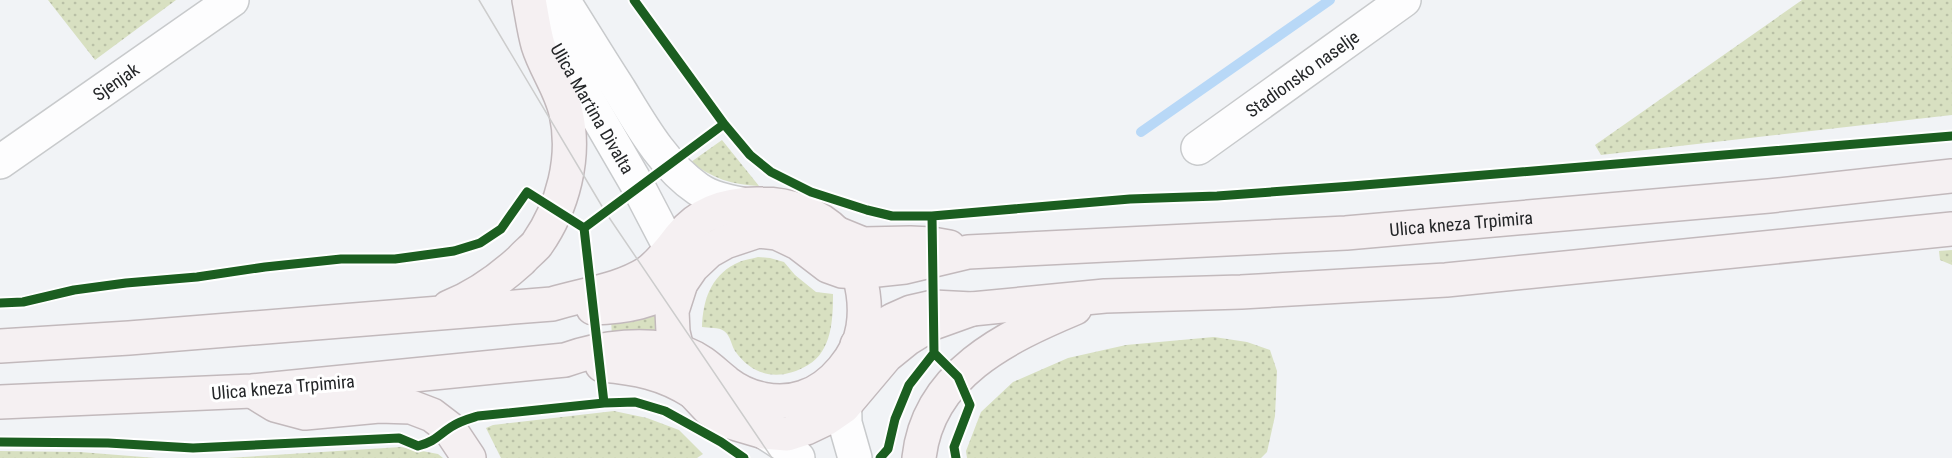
<svg xmlns="http://www.w3.org/2000/svg" width="1952" height="458" viewBox="0 0 1952 458" font-family="'Roboto Condensed',sans-serif">
  <style>
    .grass { fill: url(#grass-dots) }
    .lines { fill: none; stroke-linecap: round; stroke-linejoin: round }
    .stream { stroke: #b8d8f7; stroke-width: 10 }
    .minor-casing { stroke: #c8cacc; stroke-width: 36 }
    .major-casing { stroke: #c2b9bc; stroke-width: 36 }
    .minor { stroke: #fdfdfe; stroke-width: 33 }
    .major { stroke: #f5f0f2; stroke-width: 33 }
    .tram { stroke: #ccc; stroke-width: 1.5 }
    .cycleway-casing { stroke: #fff; stroke-width: 13 }
    .cycleway { stroke: #1b5e20; stroke-width: 9 }
    .labels { text-anchor: middle; dominant-baseline: central; stroke-width: 6; stroke-linejoin: round; paint-order: stroke }
    .street-label { font-size: 18px; fill: #242628; stroke: #fff }
  </style>
  <defs>
    <pattern id="grass-dots" width="8" height="8" patternUnits="userSpaceOnUse" patternTransform="scale(1.5)"><rect width="8" height="8" fill="#d8e0c1"/><path d="M2 2h.1M6 6h.1" fill="none" stroke="#b9c0a6" stroke-width="1.8" stroke-linecap="round"/></pattern>
  </defs>
  <rect width="100%" height="100%" fill="#f1f3f6"/>
  <path class="grass" d="M48,0H176L95,60Z
    M1802,0H1952V115L1601,155L1595,145Z
    M722,140L759,186C733,185 711,178 691,162Z
    M1952,250V265L1940,260L1939,251Z
    M758,257L770,258L784,262L795,275L816,292L833,294C833,319 832,351 808,365C781,381 754,378 735,351C731,345 731,336 724,331C719,327 708,328 702,327C703,301 710,277 735,264C742,260 751,259 758,257Z
    M654,311L657,323L656,336L612,337L611,319Z
    M1214,337L1247,342L1270,350L1277,371L1275,416L1267,452L1261,458H967L966,451L981,412L1013,382L1068,358L1126,345Z
    M614,411L647,418L679,430L703,454L697,458H501L486,428L493,425Z
    M401,447L438,454L443,458H227Z
    M0,451L80,452L156,458H0Z"/>
  <g class="lines">
    <path class="stream" d="M1141,132L1330,0"/>
    <defs>
      <g id="minor">
        <path d="M563,0C582,30 600,60 619,89C641,125 663,165 698,189C711,198 726,201 741,204"/>
        <path id="s1" d="M531,2L639,188L675,257L679,275"/>
        <path id="s2" d="M1198,148L1404,0"/>
        <path id="s3" d="M0,162L232,0"/>
        <path d="M844,380L845,423L855,458"/>
        <path d="M764,432L786,446L798,458"/>
      </g>
      <g id="major">
        <path d="M836,233L863,244L910,243L932,244L949,247"/>
        <path d="M449,307C477,296 499,280 521,260C526,254 533,249 537,244C563,207 576,157 566,113C561,89 545,68 538,45C534,31 532,15 529,0"/>
        <path d="M593,308C625,307 654,302 681,283"/>
        <path id="s4" d="M972,309L933,323L907,339L886,356L843,407L827,418L806,428L787,434L764,432L730,422L709,409L693,392L682,370L673,332L672,311L681,283L692,267L709,251L725,242L758,231L777,233L798,243L828,266L842,271L858,272L905,267L968,252L1346,233L1769,196L1952,176"/>
        <path d="M857,345L874,331L893,320L911,312L933,307L972,309L1105,296L1241,292L1446,280L1952,229"/>
        <path d="M0,346L129,338L552,304C584,294 618,291 647,273C661,263 671,249 681,236C701,211 730,203 762,204C788,204 818,214 836,233C858,256 868,296 863,327C859,356 832,388 804,397C778,406 748,399 727,383C713,372 702,360 686,354C649,341 601,347 565,360L252,391L0,402"/>
        <path d="M602,365C636,368 664,373 693,392"/>
        <path d="M254,392L275,405L305,413L379,406L411,407L432,415L449,428L469,458"/>
        <path d="M919,458C928,374 1006,337 1075,308"/>
      </g>
    </defs>
    <use href="#minor" class="minor-casing"/>
    <use href="#major" class="major-casing"/>
    <use href="#minor" class="minor"/>
    <use href="#major" class="major"/>
    <path class="tram" d="M479,0L606,213L772,458"/>
    <defs>
      <path id="cycleway" d="M634,0L724,124L750,155L771,172L811,192L867,210L892,216H932L1130,199L1217,196L1352,186L1952,136
        M932,216L934,353L958,377L970,405L954,447L956,458
        M584,228L604,403
        M0,303L23,302L74,290L126,283L197,277L265,267L341,259H395L454,251L480,243L501,229L527,192L584,228L724,124
        M0,442L108,443L193,448L399,438L418,446C436,441 437,436 451,427C460,421 468,419 478,416L604,403L635,402L665,411L721,442L744,458
        M880,458L888,449L895,419L909,385L934,353"/>
    </defs>
    <use href="#cycleway" class="cycleway-casing"/>
    <use href="#cycleway" class="cycleway"/>
  </g>
  <g class="labels">
    <g class="street-label">
      <text stroke="none"><textPath href="#s2" startOffset="128">Stadionsko naselje</textPath></text>
      <text stroke="none"><textPath href="#s3" startOffset="141">Sjenjak</textPath></text>
      <text stroke="none"><textPath href="#s1" startOffset="123">Ulica Martina Divalta</textPath></text>
      <text stroke="none"><textPath href="#s4" startOffset="1262">Ulica kneza Trpimira</textPath></text>
      <text transform="translate(283 387) rotate(-5)">Ulica kneza Trpimira</text>
    </g>
  </g>
</svg>
